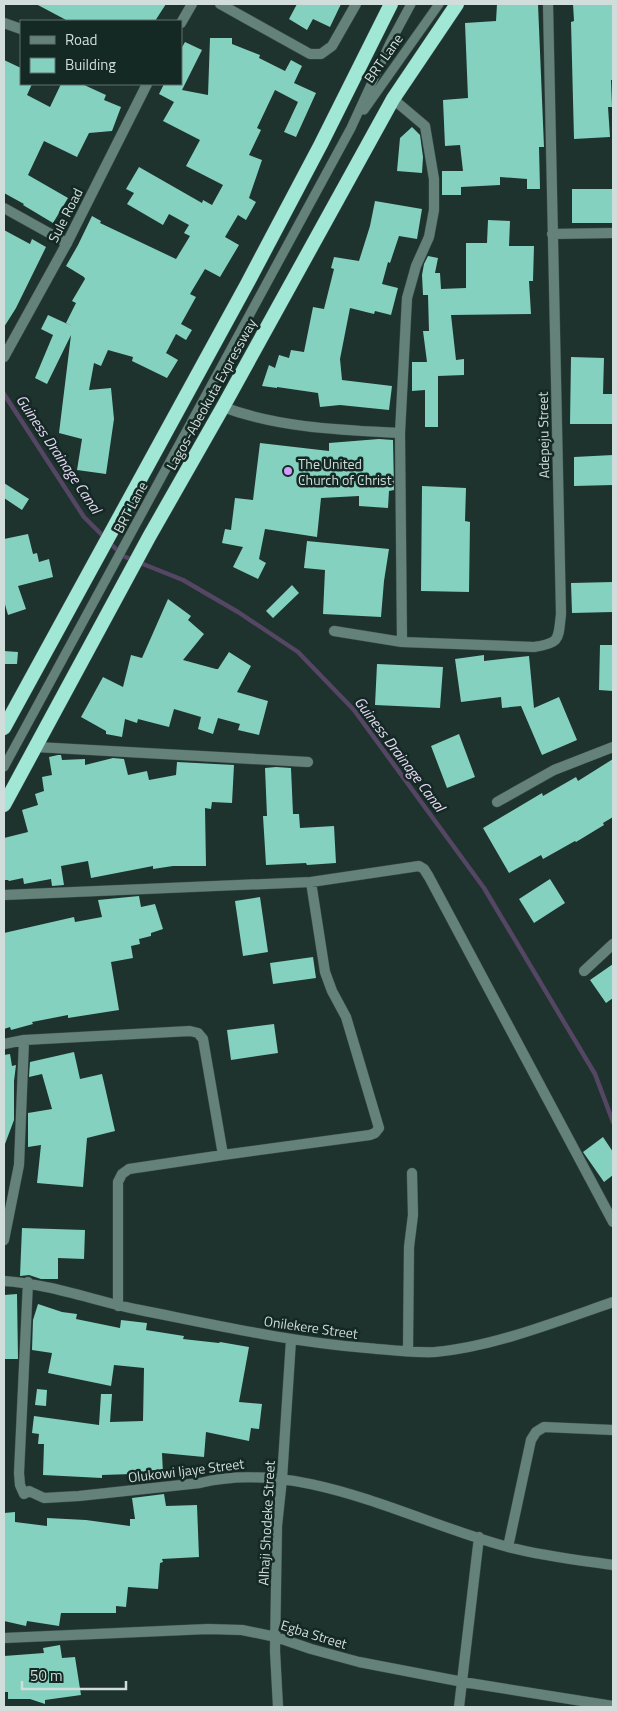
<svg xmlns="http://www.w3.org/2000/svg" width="617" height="1711" viewBox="0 0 617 1711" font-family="'Titillium Web',sans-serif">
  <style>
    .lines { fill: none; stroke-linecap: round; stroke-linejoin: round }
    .stream { stroke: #554664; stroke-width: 4.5 }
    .building { fill: #84d1bf }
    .service-casing { stroke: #3b4d4a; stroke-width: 10 }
    .minor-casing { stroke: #3b4d4a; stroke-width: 11 }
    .tertiary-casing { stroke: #3b4d4a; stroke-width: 11 }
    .trunk-casing { stroke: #3b4d4a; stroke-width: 15 }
    .service { stroke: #64827a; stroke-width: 9 }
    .minor { stroke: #64827a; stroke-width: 10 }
    .tertiary { stroke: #64827a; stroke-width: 10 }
    .trunk { stroke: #a0e7d6; stroke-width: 14 }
    .poi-dot { fill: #d29cfd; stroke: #142824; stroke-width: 2 }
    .labels { text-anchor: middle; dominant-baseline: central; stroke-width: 5; stroke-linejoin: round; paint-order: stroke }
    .street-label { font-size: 14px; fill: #d1ddda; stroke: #142824 }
    .poi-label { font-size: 14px; fill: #d1ddda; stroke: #142824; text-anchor: start }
    .water-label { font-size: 15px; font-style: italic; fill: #e9d9f8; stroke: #142824 }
  </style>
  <rect width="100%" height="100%" fill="#1e322e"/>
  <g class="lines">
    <path class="stream" d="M4,394L84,517L123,556L183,580L238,612L298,652L354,710L484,888L595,1074L613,1122"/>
  </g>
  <path class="building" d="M36,4H166L155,21H68Z
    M297,4H341L330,27L313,19L307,30L289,19Z
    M497,4H538L544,147H539L540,189H527V179L500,177V185L461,187V195H442V171H463L460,145L445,146L443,100L468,98L465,23L496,21Z
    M573,4H612L613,80H611L612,107H608L610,137L574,139L571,22L574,21Z
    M210,38H232V44L260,55L259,58L285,71L291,60L302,66L294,83L316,93L296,137L284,132L298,102L275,90L257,128L261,130L249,155L262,160L249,198L256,202L246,220L238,215L225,237L239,245L220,277L205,269L190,294L196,297L181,324L192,330L186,340L176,334L166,353L178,360L167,378L132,361L133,357L108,350L101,366L94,363L89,390L111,388L114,419L106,474L77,470L82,439L59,433L71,335L47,384L35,378L53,335L41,329L48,315L72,326L66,323L76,303L72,301L85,279L84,277L66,266L78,245L92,216L101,221L100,223L176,259L190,236L184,233L189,225L169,214L163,225L127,204L134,193L126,189L139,167L202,203L203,200L212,205L223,185L186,166L200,140L163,121L174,102L159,94L164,84H181V49L185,42L202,50L182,90L208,95Z
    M4,60L21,68V84H32L27,95L50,107L61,84H82L106,95L104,100L121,107L112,131L89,133L77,157L44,141L28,175L68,198L53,223L23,205L24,204L4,193Z
    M412,127L420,135L423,157L422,173L397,171L400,138Z
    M572,189H613V223H572Z
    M375,201L422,209L417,239L399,236L390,263L388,262L382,284L398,288L391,315L375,311L374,314L350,308L340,359L342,380L392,386L389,410L340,405L320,407L318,393L277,387V388L262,386L269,365L275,368L279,355L289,358L291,350L304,352L313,307L324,309L334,269L331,268L334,257L359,261L370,226Z
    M488,220L510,221L509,246H534L533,281H529L531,314L451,315L456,360L464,359V375L438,376V427H425V390L412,391V362H427L423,331H429L428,295H423L422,275L424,264L428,256L438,258L435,273H440L441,289L466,288V243H487Z
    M4,230L30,244L32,239L46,247L16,308L4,327Z
    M571,357L604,358L603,394H613V424H570Z
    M379,439L393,440L394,490L389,491L388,508L359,506V496L321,498L317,537L265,529L259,559L266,563L258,579L233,567L243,547L222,543L225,529L231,530L235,498L253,500L260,443L329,451V443Z
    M613,455V485L574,486V457Z
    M4,483L29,499L22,510L4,498Z
    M422,486L466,488L465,521L470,522L469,592L421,591Z
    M28,534L33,554L37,553L39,562L49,559L53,577L18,586L26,609L8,615L4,601V539Z
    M307,541L389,549L384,581L381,617L323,614L325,570L304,568Z
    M613,582V612L572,613L571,583Z
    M292,585L299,593L273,618L266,611Z
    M168,599L191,616L188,620L204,634L183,660L216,669H218L229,652L251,666L237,692L268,701L259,735L238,730L240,724L218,718L213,734L198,729L201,717L174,709L169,727L138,719L137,723L125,719L122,737L106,734V731L81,717L103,677L123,687L131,655L142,658Z
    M600,645H613V691L599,690Z
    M4,651L18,652L17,664H4Z
    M484,655V661L529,656L534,708L559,697L577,740L542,755L521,706L502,708L501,697L461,702L455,659Z
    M377,664L443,667L440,708L375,705Z
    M459,734L475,777L447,788L431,746Z
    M58,755H61L62,760L85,759V765L113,758L124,759L128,775L147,771L149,780L176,775L177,762L234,765L232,803L212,802L211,809L205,808L206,866H173L153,869V866L91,878L88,861L61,866L64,885L52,886L51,879L24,884L23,878L9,881L8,880H4V838L28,832L22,810L38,805L35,794L44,791L42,777L52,775L49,757Z
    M613,759V817L603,823L604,825L576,842L575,841L543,859L541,855L509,873L483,828L542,793L543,796L576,777L578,781Z
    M276,767L291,768L293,814H299L300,828L334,826L336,863L307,865L306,863L266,865L263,816H267L265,768Z
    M550,879L565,903L534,923L519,899Z
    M139,896L141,907L155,904L163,929L151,933V936L139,939L140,944L131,946L133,958L111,962L119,1010L68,1018V1015L32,1022L33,1024L11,1030L10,1027L4,1029V933L74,917L75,922L102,917L98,900Z
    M260,897L268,952L243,956L235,901Z
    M313,957L316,978L273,984L270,963Z
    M613,964V998L606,1003L590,980Z
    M274,1024L278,1053L231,1060L227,1030Z
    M74,1052L80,1079L102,1074L115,1131L87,1138L83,1187L37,1183L41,1145L28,1147V1113L52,1109L42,1074L29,1077L30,1062Z
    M10,1054L12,1066L16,1065L14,1081V1120L5,1144H4V1055Z
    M603,1137L613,1152V1175L604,1182L583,1152Z
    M22,1228L85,1230L84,1259L58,1258V1279H41L29,1275L20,1276Z
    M17,1294L18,1359H4V1295Z
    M38,1304L62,1312L77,1314L76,1319L120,1328L121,1320L147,1323L146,1330L184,1336L183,1339L219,1343L220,1342L249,1347L239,1402L262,1404L259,1429L251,1428L249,1441L206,1432L204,1457L162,1453L163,1473L102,1475V1478L43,1475L44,1444H38L39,1434L32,1433L34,1416L99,1425L101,1394H112L110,1422L143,1421L144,1368L114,1365L111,1386L48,1373L52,1353L32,1350L33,1320Z
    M37,1389L47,1390L46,1406L35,1405Z
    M164,1494L166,1506L197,1505L199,1557L162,1559L163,1562L160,1563L158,1589L128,1587L126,1607L116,1606V1613H61L59,1626L27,1621L26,1626L4,1621V1513L15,1512V1522L47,1526V1518L86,1520L130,1526V1519H135L132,1498Z
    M60,1645L62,1658L75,1657L81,1695L45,1700V1704L30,1699H8V1692H4V1656L44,1653L43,1648Z"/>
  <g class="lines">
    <defs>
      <path id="service" d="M364,110L439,4
        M4,767L351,128L390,43L411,4"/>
      <path id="minor" d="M220,4L310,54H321L332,46L356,4
        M4,23L21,29
        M393,99L425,126L434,179V210L429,237L416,266L407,298L400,433L402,642
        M4,208L67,243
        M552,234L613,233
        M223,407C279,428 341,430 400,433
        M334,631L402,642L534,647C561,643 558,639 561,614L548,4
        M36,747L308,762
        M497,802L554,770L613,747
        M4,895L311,882L419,866L424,869L429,877L613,1222
        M584,971L613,944
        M4,1044L24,1040L190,1031L198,1033L203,1039L223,1155
        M4,1240L19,1165L24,1040
        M4,1281C50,1284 95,1301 140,1310C216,1325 290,1342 367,1348C390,1350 413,1353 435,1352C493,1347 558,1321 613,1302
        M28,1282L19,1473L20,1485L24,1494L29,1491L44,1498L79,1496L200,1483C303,1458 410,1521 508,1547C543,1556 578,1560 613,1565
        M118,1306V1182L122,1174L129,1169L223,1155L370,1135L375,1133L379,1128L346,1017L332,991L325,972L311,882
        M408,1351L409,1247L413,1215L412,1173
        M508,1547L531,1440L536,1432L544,1427L613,1430
        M4,1638L208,1629L242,1630L276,1637L311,1649L359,1662L463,1682L613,1706
        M278,1707L275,1651L277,1526L282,1479L291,1340
        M459,1707L479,1537"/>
      <path id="tertiary" d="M181,23L192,4
        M4,357L67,243L147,84"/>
      <path id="trunk" d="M4,728L247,284L321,144L391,4
        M4,805L149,537L223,407L393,99L457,4"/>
    </defs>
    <use href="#service" class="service-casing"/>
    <use href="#minor" class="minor-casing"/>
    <use href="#tertiary" class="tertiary-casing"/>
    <use href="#trunk" class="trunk-casing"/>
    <use href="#service" class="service"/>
    <use href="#minor" class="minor"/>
    <use href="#tertiary" class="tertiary"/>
    <use href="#trunk" class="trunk"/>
  </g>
  <circle class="poi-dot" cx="288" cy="471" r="5"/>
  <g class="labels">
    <g class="street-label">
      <text transform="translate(383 58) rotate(-55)">BRT Lane</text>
      <text transform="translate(65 215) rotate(-63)">Sule Road</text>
      <text transform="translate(211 394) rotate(-61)">Lagos-Abeokuta Expressway</text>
      <text transform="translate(543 435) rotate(-91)">Adepeju Street</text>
      <text transform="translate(130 507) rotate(-62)">BRT Lane</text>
      <text transform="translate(311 1327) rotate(8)">Onilekere Street</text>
      <text transform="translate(186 1470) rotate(-7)">Olukowi Ijaye Street</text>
      <text transform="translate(266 1523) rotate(-87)">Alhaji Shodeke Street</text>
      <text transform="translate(314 1634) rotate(17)">Egba Street</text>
    </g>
    <g class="poi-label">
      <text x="298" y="463">The United<tspan x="298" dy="16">Church of Christ</tspan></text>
    </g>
    <g class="water-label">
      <text transform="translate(59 454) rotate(56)">Guiness Drainage Canal</text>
      <text transform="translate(400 754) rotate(53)">Guiness Drainage Canal</text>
    </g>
  </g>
  <rect width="617" height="1711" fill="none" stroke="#d1ddda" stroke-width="10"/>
  <rect x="20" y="20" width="162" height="65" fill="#142824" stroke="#60706d"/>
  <rect x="30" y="36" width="25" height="8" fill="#64827a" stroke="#60706d"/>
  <text x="65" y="45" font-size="15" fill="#d1ddda">Road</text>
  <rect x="30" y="58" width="25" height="15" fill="#84d1bf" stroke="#60706d"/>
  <text x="65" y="70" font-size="15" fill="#d1ddda">Building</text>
  <path d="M22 1681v8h104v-8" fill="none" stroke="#d1ddda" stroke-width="2.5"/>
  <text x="30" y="1681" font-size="15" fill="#d1ddda" stroke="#142824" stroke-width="4" paint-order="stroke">50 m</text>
</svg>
